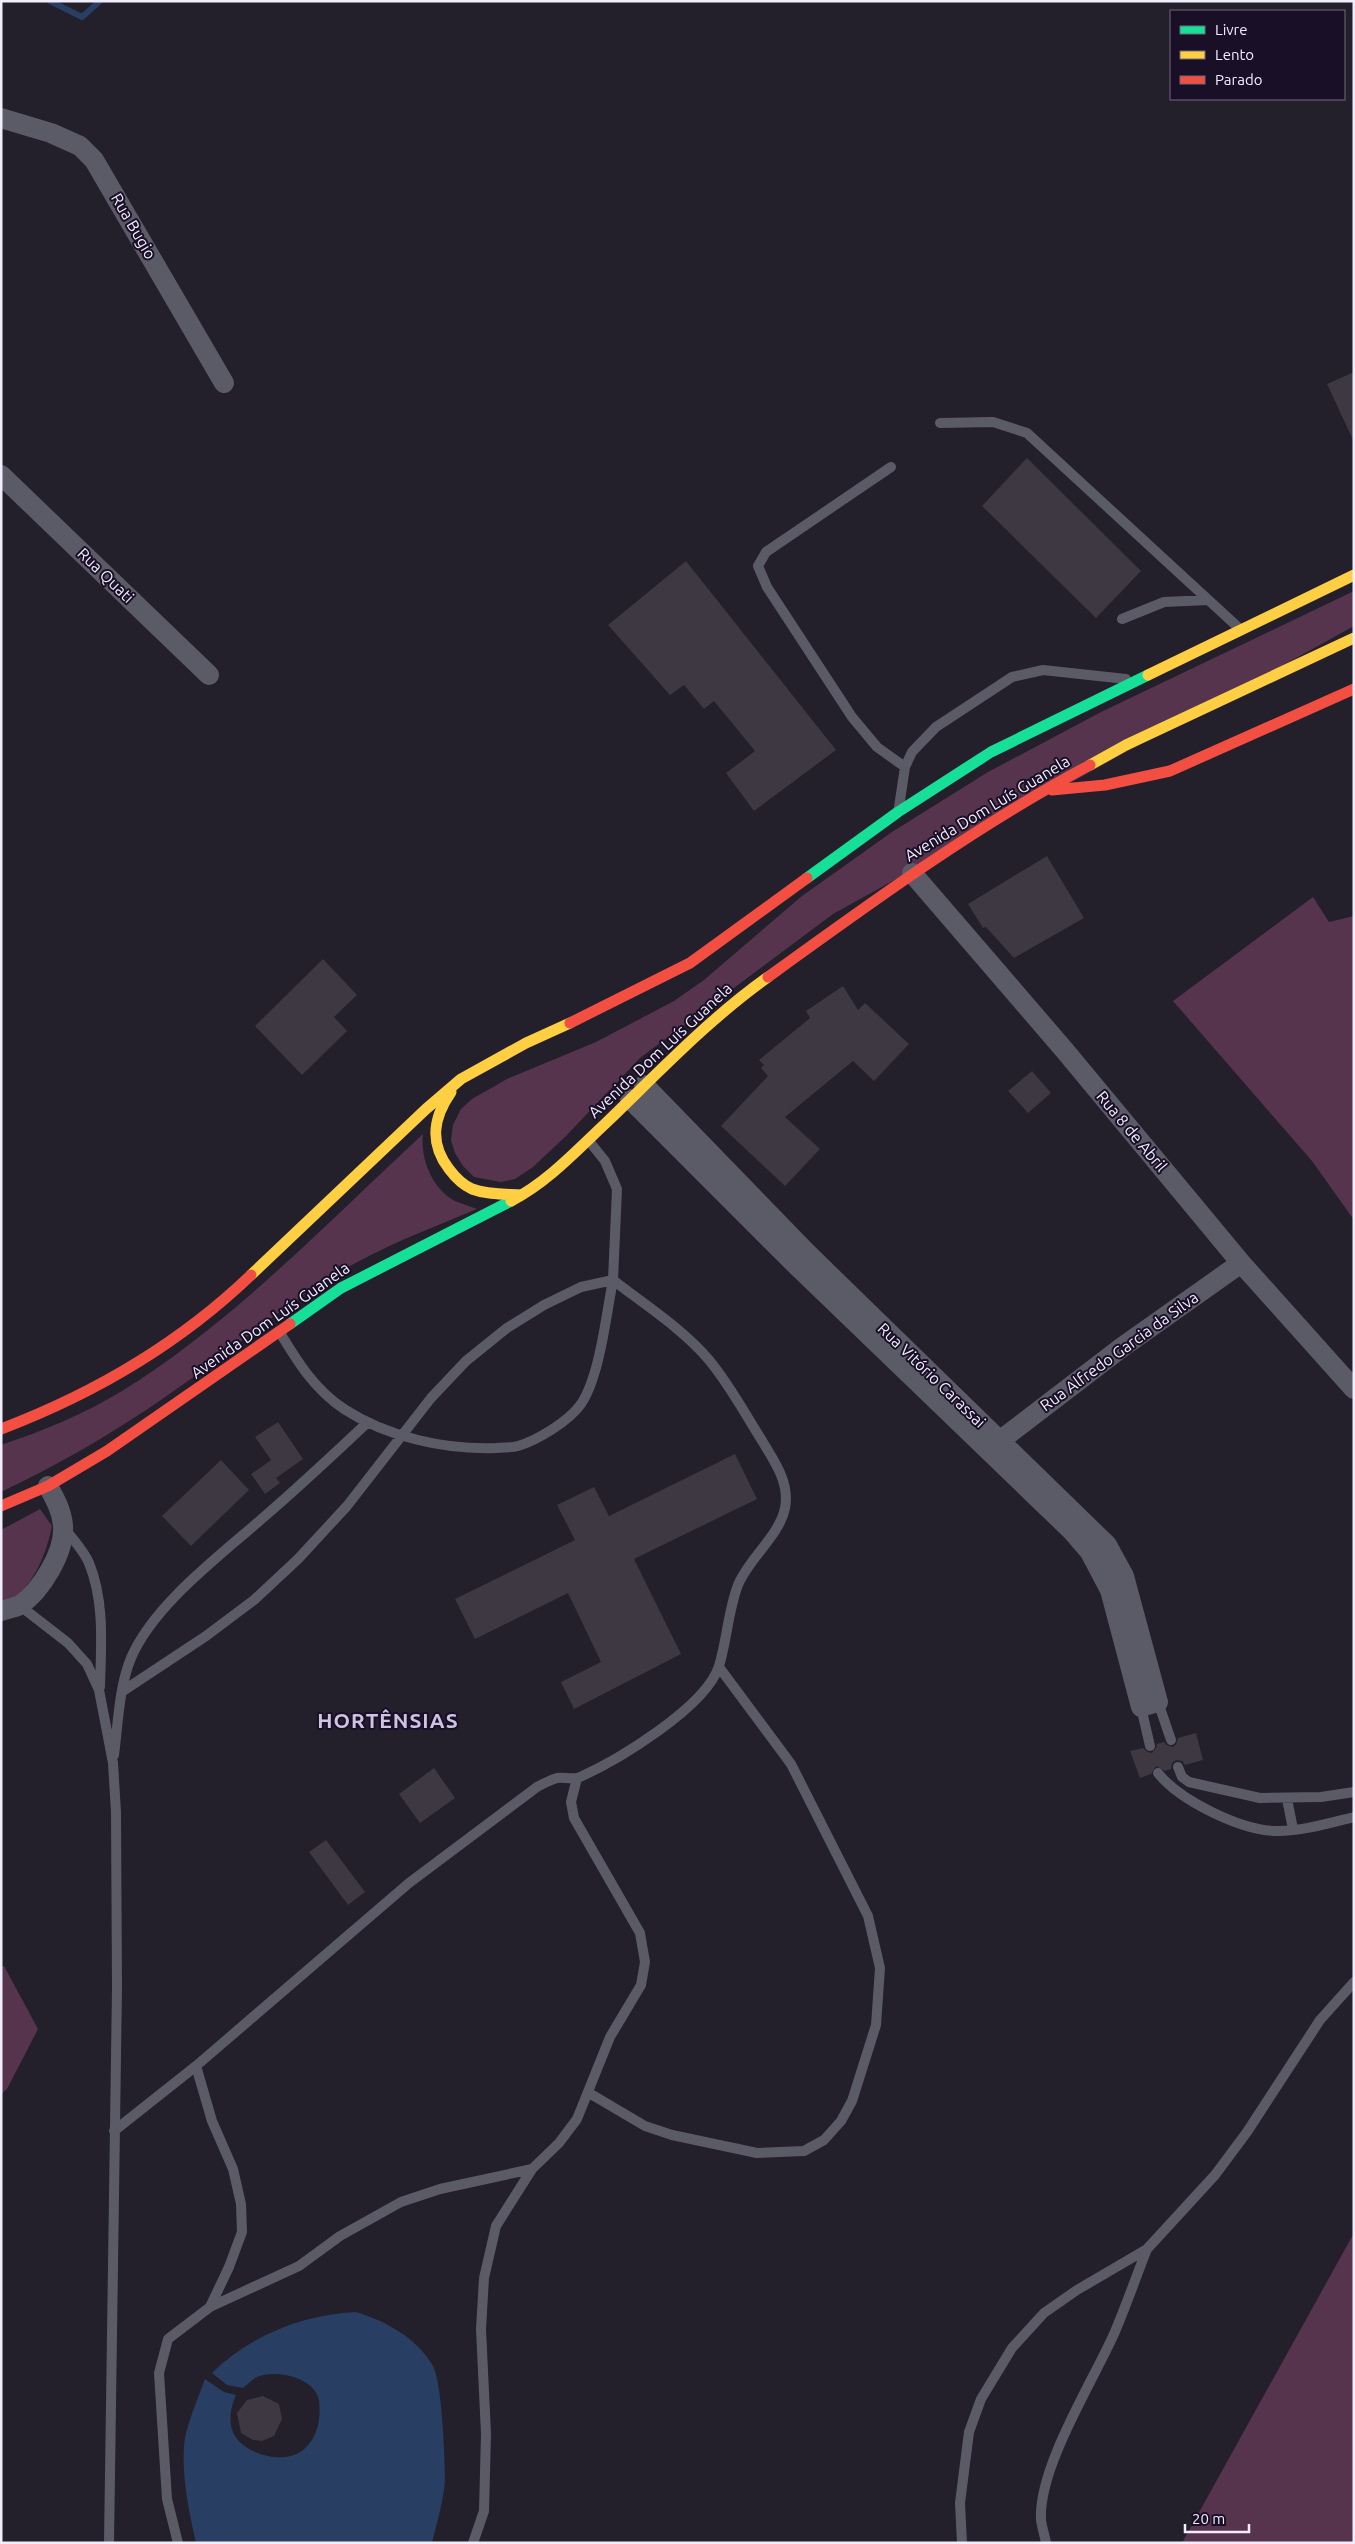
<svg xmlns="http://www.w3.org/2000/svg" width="1355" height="2544" viewBox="0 0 1355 2544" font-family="Ubuntu,sans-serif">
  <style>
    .green { fill: #57344d }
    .water { fill: #283e62 }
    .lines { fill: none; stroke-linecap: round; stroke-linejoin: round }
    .stream { stroke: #283e62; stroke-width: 6 }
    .building { fill: #3d3842 }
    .lane { stroke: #5b5b67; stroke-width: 10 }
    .street { stroke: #5b5b67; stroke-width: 20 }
    .fast { stroke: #16e098; stroke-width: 11 }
    .slow { stroke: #ffcf43; stroke-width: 11 }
    .jam { stroke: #f24e42; stroke-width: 11 }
    .labels { text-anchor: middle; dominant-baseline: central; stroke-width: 4; stroke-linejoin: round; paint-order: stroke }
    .street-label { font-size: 16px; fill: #f2edfd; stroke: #191027 }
    .district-label { font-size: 21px; font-weight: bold; letter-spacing: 1px; fill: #cdc3e3; stroke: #191027 }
  </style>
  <rect width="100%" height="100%" fill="#231f2b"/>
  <path class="green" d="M1354,591V626L833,914L640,1058L566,1136L533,1167L515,1179L501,1182L474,1177L463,1166L455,1153L451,1140L453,1125L461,1109L472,1099L507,1079L596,1042L674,1001L704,980L802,896L892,832L988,772L1101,712Z
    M1313,897L1329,922L1354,916V1220L1312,1161L1173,1001Z
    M423,1134C420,1158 432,1189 455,1201C462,1204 470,1206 477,1209C429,1229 381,1247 336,1274C277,1310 225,1356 168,1395C115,1432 60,1464 1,1492V1445C43,1431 84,1414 122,1391C232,1323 328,1222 423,1134Z
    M40,1509L52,1526C46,1555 32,1593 1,1604V1530Z
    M4,1966L38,2029L7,2089L1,2094V1967Z
    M1354,2233V2543H1182Z"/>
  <path class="water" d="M356,2312C386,2321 417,2338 433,2366C442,2383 445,2457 445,2479C444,2500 437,2522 432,2543H196C189,2512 180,2470 185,2438C188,2422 199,2395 205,2379L224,2392L236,2395C231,2407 227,2423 235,2436C247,2455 285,2465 303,2450C318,2438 321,2418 319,2401C316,2377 273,2368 255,2378C251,2381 247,2385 243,2388L227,2385L212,2373C249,2336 304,2314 356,2312Z"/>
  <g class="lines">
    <path class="stream" d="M50,1L82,17L100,1"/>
  </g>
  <path class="building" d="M1354,372V442L1327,384Z
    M1027,458L1141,571L1096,618L982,506Z
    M686,561L836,750L754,811L726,773L755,751L714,701L704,709L684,685L670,695L608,625Z
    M1047,856L1084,918L1014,958L986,927L983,928L968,904Z
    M323,959L357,995L334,1017L347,1031L302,1075L255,1026Z
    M843,986L858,1010L865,1003L909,1044L874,1081L853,1061L785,1117L820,1149L785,1186L721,1126L768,1076L761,1068L764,1065L759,1060L810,1018L806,1011Z
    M1032,1071L1051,1093L1028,1113L1008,1091Z
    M278,1422L303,1459L276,1478L280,1483L265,1494L251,1474L271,1460L255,1437Z
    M735,1454L757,1499L634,1559L681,1654L574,1709L561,1682L601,1662L568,1593L475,1639L455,1599L575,1540L557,1505L594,1487L609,1516Z
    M221,1460L249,1490L191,1546L162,1516Z
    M1196,1733L1203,1760L1185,1765L1182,1761L1176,1760L1172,1763L1171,1769L1165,1771L1156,1766L1151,1774L1140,1778L1130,1751L1143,1748L1148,1752L1152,1753L1156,1748L1157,1744L1164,1742L1167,1745L1173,1747L1176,1744L1178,1738Z
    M434,1768L455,1798L420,1823L399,1794Z
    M326,1840L365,1892L348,1905L309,1852Z
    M263,2396L279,2404L282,2419L274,2436L262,2441L253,2440L241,2433L237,2413L247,2400Z"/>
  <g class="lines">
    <path class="lane" d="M940,423L993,422L1027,433L1240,629
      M891,467L766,552L758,566L767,587L852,717L877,747L905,767
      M1122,619L1164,602L1208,600
      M899,807L905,767L912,752L936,727L1012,677L1043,670L1126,679
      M64,1528C73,1539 84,1551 89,1563C105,1602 101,1646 100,1687
      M19,1605L68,1643L87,1664L99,1690L113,1763L116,1812L117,1987L109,2543
      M123,1691L206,1636L254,1600L298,1559L347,1506L431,1398L466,1361L507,1328L544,1305L581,1287L613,1280C606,1315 600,1376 581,1404C569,1421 538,1440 518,1446C512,1448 503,1447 496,1448C445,1450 387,1437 344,1409C314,1389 297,1361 279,1331
      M1158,1702L1171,1740
      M1141,1707L1150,1746
      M114,1755C118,1724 119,1687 131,1658C154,1604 221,1555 265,1516C300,1486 334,1454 368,1422
      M1178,1767L1182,1777L1189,1782L1260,1798L1321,1797L1354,1792
      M1158,1773C1179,1800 1240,1830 1275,1831C1299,1832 1330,1823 1354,1817
      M1287,1799L1293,1829
      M589,2093L645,2126L672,2135L757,2153L804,2151L824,2140L841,2121L852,2101L876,2025L880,1968L868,1916L791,1764L719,1667
      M114,2131L196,2066L409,1883L537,1787C543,1784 550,1780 557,1778C564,1777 573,1780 580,1777C618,1760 706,1707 719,1666C727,1640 728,1611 738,1585C749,1558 780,1535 785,1508C790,1482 774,1461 761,1439C744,1412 729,1384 709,1360C683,1329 645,1305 613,1280L617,1189L605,1161L589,1141
      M210,2307L299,2266L340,2236L401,2202L440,2189L532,2169
      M178,2543L167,2499L159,2373L168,2339L210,2307L229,2267L242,2232L241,2204L233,2169L212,2121L196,2066
      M473,2543L484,2511L486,2434L481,2329L484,2278L496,2226L532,2169L559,2143L577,2119L610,2037L641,1985L645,1962L640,1933L574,1818L571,1802L577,1778
      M962,2543L960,2503L969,2432L981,2399L1012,2348L1044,2313L1077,2290L1147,2249L1215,2175L1247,2132L1320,2020L1354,1982
      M1046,2543C1045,2536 1042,2528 1041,2520C1038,2468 1092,2383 1114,2334C1126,2306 1136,2277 1147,2249"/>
    <path class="street" d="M1,118L51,133L80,146L94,160L224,383
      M1,475L209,675
      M912,873L1066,1052L1241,1263L1354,1389
      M630,1099L798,1267L1072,1531L1090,1552L1110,1590L1141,1707L1158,1702L1124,1576L1107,1545L807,1253L644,1085
      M989,1449L1121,1348L1241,1263
      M1,1611C7,1609 14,1608 20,1605C41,1591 65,1552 63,1526C62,1511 55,1499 48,1486"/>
    <path class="fast" d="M807,878L898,812L991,752L1148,675
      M290,1324L341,1288L511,1201"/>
    <path class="slow" d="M1148,675L1354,575
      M1090,765L1126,745L1354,638
      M451,1092C433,1118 429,1143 449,1169C455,1177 463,1185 472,1189C488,1195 505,1194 522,1195
      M511,1201C548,1182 577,1150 607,1122C659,1072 709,1019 768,977
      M251,1275L426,1109L461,1079L526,1043L570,1023"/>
    <path class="jam" d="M1052,790L1105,785L1170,771L1354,689
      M768,977C873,901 976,826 1090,765
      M570,1023L690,963L807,878
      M1,1429C93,1394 179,1344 251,1275
      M1,1506L48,1486L107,1451L290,1324"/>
  </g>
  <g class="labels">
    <g class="street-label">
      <text transform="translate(134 226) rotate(60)">Rua Bugio</text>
      <text transform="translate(106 575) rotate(44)">Rua Quati</text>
      <text transform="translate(987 808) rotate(-31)">Avenida Dom Luís Guanela</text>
      <text transform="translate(660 1050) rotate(-43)">Avenida Dom Luís Guanela</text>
      <text transform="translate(1132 1131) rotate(50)">Rua 8 de Abril</text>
      <text transform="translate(270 1320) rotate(-35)">Avenida Dom Luís Guanela</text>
      <text transform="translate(1119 1351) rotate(-36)">Rua Alfredo Garcia da Silva</text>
      <text transform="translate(932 1375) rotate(44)">Rua Vitório Carassai</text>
    </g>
    <g class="district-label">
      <text x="388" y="1720">HORTÊNSIAS</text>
    </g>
  </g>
  <rect width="1355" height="2544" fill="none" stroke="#f2edfd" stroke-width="5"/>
  <rect x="1170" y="10" width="175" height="90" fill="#191027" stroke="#70687d"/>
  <rect x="1180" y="26" width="25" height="8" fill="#16e098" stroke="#70687d"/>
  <text x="1215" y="35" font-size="15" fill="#f2edfd">Livre</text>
  <rect x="1180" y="51" width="25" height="8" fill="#ffcf43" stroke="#70687d"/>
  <text x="1215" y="60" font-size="15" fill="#f2edfd">Lento</text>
  <rect x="1180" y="76" width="25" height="8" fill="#f24e42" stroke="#70687d"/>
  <text x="1215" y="85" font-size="15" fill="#f2edfd">Parado</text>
  <path d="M1185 2524v8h64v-8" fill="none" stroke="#f2edfd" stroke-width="2.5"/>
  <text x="1192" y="2524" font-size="15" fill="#f2edfd" stroke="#191027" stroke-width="4" paint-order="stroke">20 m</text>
</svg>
